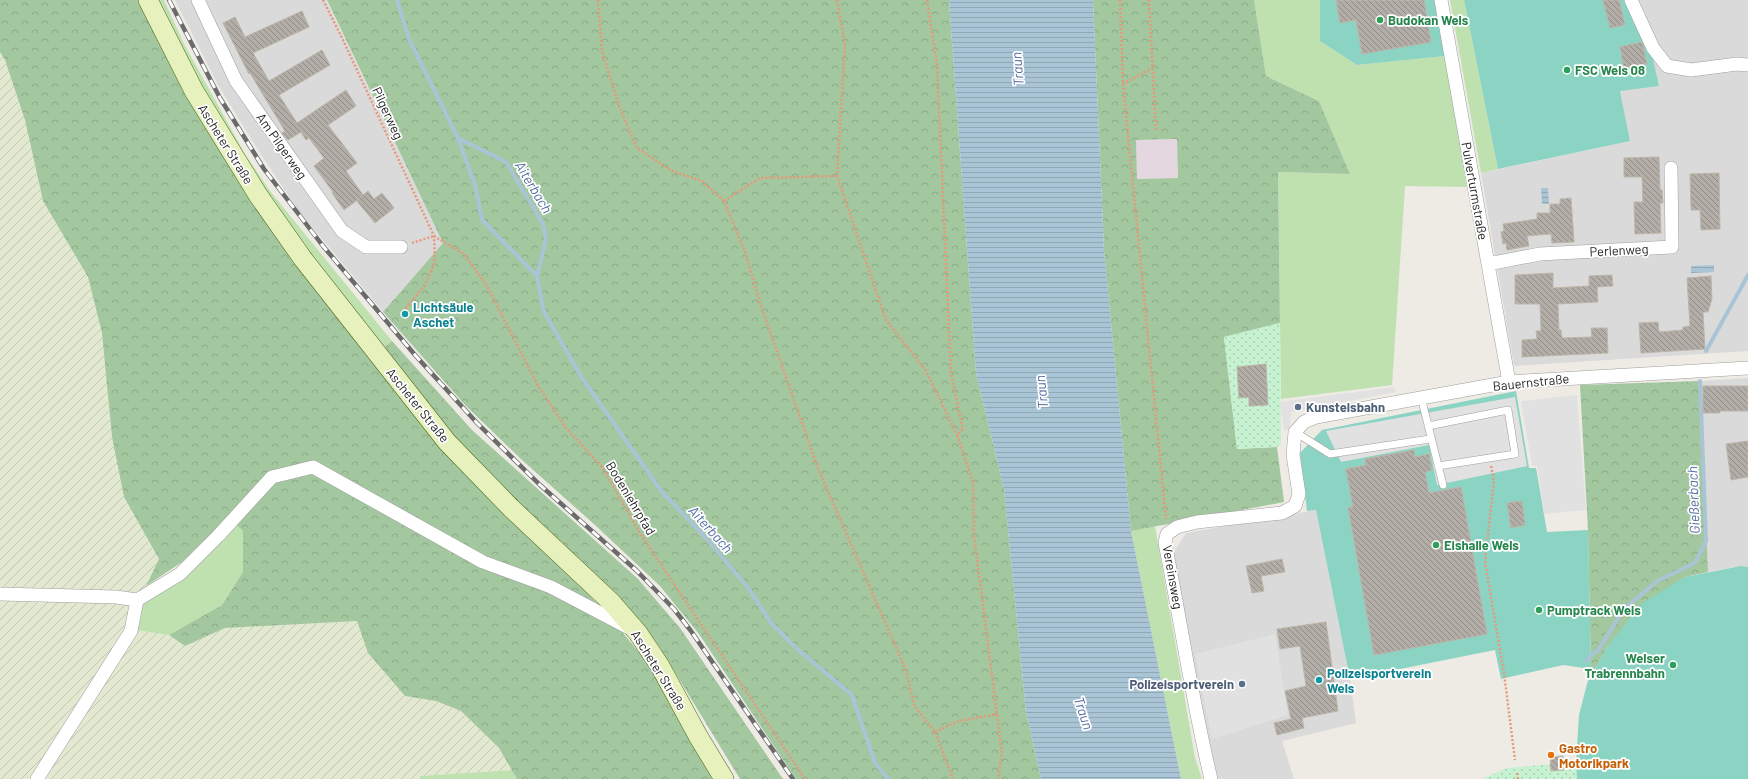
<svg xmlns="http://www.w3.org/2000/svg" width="1748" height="779" viewBox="0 0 1748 779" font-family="Barlow,sans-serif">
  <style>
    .residential { fill: #dbdada }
    .industrial { fill: #e5d7e0 }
    .farmland { fill: url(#farmland-furrows) }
    .grass { fill: #bfe1b0 }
    .forest { fill: url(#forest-crowns); fill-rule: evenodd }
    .park { fill: url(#park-dots) }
    .pitch { fill: #8bd3c3 }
    .parking { fill: #e1e1e1 }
    .water { fill: url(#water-rules) }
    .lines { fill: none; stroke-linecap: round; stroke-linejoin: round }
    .stream { stroke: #a9c4d5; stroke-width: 4 }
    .building { fill: url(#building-back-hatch); stroke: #bdb5a8 }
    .lane-casing { stroke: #9e9e9e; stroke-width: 8 }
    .street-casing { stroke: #9e9e9e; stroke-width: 14 }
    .secondary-casing { stroke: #4e6612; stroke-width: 20 }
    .path { stroke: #e8987a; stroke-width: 2.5; stroke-dasharray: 2 2; stroke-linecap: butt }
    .lane { stroke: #fff; stroke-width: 7 }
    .street { stroke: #fff; stroke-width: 13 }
    .secondary { stroke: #e6f1be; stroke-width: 19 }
    .rail-casing { stroke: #6b6b6b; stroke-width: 4.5 }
    .rail { stroke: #fff; stroke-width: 3; stroke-dasharray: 9; stroke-linecap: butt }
    .leisure-dot { fill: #2e9e5b; stroke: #fff; stroke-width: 1.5 }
    .culture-dot { fill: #0f9aa8; stroke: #fff; stroke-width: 1.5 }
    .service-dot { fill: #5c6f8a; stroke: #fff; stroke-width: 1.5 }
    .food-dot { fill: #e8710a; stroke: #fff; stroke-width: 1.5 }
    .labels { text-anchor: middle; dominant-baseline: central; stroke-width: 3.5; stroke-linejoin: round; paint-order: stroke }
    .leisure-label { font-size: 13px; font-weight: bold; fill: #27864d; stroke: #fff; text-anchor: start }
    .street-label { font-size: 13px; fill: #1d1d1d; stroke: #fff }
    .culture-label { font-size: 13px; font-weight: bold; fill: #0d838f; stroke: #fff; text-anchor: start }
    .service-label { font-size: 13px; font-weight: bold; fill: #4e5e75; stroke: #fff; text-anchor: start }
    .food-label { font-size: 13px; font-weight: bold; fill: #c56008; stroke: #fff; text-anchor: start }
    .water-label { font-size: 14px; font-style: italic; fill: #556ea0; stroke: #fff }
  </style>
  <defs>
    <pattern id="farmland-furrows" width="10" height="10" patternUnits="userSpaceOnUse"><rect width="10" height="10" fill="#e3e9d1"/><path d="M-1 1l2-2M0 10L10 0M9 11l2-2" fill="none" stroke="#c2c7b3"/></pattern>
    <pattern id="forest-crowns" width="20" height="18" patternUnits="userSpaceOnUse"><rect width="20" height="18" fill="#a3c79e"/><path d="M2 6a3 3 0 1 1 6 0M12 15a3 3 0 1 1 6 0" fill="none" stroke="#8caa88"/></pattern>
    <pattern id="park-dots" width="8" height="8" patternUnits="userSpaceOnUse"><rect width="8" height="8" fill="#c6f2d1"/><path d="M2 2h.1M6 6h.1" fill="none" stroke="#aacfb3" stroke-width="1.8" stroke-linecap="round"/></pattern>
    <pattern id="water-rules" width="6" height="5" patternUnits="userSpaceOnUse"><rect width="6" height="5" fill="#a9c4d5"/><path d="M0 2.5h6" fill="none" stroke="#91a8b6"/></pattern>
    <pattern id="building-back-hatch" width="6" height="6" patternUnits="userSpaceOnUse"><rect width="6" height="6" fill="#b2ada7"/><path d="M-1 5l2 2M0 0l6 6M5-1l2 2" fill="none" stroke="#908c87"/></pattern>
  </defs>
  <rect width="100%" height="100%" fill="#edebe4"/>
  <path class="residential" d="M175,0H326L443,243L383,312L298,210L258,150L219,87Z
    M1626,0H1748V351L1514,366L1481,173L1630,141L1620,91L1659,85Z
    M1748,378V567L1741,566L1708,572L1700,381Z
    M1316,510L1350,679L1356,723L1282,741L1294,779H1216L1207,748L1172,555L1186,533Z"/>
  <path class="industrial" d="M1177,139L1178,178L1137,179L1136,140Z"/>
  <path class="farmland" d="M0,52L5,60L25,120L43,201L88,277L102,333L112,437L124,497L159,559L146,586L134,601L127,627L30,779H0Z
    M357,621L368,653L405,696L436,701L461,711L499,748L512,770L420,776V779H43L136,630L169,635L185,646L225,628Z"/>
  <path class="grass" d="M156,0H164L184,44L245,154L270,191L392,341L382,349L295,236L202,89Z
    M1254,0H1320V41L1357,65L1445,56L1467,187L1405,186L1392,385L1281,399L1278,172L1350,174L1319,101L1266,76Z
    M1450,0H1464L1498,169L1481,173Z
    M233,521L243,531V572L222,605L169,635L136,630L143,603Z
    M1155,526L1195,758L1202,779H1181L1131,531Z
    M512,770L517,779H420V776Z"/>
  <path class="forest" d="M0,0H140L184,93L262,216L504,510L606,612L650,666L719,779H517L499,748L461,711L436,701L405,696L368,653L357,621L225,628L185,646L169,635L222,605L243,572V531L228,517L182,562L146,586L159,559L124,497L112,437L102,333L88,277L43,201L25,120L5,60L0,52Z
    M327,0H949L976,373L1004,489L1026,712L1041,779H796L699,634L660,586L595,525L522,460L466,406L383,312L443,243Z
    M1093,0H1254L1266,76L1319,101L1350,174L1278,172L1280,323L1224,337L1237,449L1277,447L1284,502L1131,531L1104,250ZM1177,139L1178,178L1137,179L1136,140Z
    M392,341L472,430L638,579L680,628L783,779H740L657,643L608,591L467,454L382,349Z
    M1700,381L1708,572L1685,577L1607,647L1587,684L1591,669L1588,530L1580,385Z"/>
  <path class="park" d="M1280,323L1281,444L1277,447L1237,449L1224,337Z
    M1576,762L1577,779H1482L1507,768Z"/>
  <path class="pitch" d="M1320,0H1439L1445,56L1357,65L1320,41Z
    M1464,0H1626L1652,55L1659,86L1620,91L1630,141L1498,169Z
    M1516,391L1529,468H1536L1547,532L1588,530L1591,669L1563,665L1501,679L1495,650L1350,679L1316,510L1307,511L1300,453L1322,430Z
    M1741,566L1748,567V779H1577L1576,762L1579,715L1587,684L1607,647L1642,603L1685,577Z"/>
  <path class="parking" d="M1394,387L1396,392L1291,412L1289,430H1284L1280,402Z
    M1577,395L1586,510L1544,514L1537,466H1532L1521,401Z
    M1515,397L1527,466L1437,485L1429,445L1341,462L1326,431Z
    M1275,634L1288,715L1212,739L1195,654Z"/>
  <path class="water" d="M949,0H1093L1104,250L1131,531L1181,779H1041L1026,712L1004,489L976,373Z
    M1541,188H1548L1549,204H1542Z
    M1714,265V272L1691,273V266Z"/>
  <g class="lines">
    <path class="stream" d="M397,0L409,39L458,138L475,185L482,220L537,276L544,312L582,378L662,492L707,539L749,589L771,623L797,649L852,695L875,763L888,779
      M458,138L506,162L543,224L546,239L537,276
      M1706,351L1748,275
      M1585,661L1599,649L1623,610L1657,581L1695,563L1706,541L1700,381"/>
  </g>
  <path class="building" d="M1336,0H1424L1431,42L1362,54L1356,20L1340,23Z
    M1603,0H1619L1625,25L1610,28Z
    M302,11L309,27L253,53L269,81L322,50L330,65L279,95L297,123L346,90L356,106L328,125L357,163L346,171L363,195L368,191L374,199L382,193L394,208L375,223L356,200L360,198L344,210L332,193L333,192L314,166L324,158L309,138L306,140L301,132L288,140L282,133L285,131L250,73L249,74L223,23L235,17L245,37Z
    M1642,42L1647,64L1624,68L1620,47Z
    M1659,157L1660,190H1662L1663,203H1660L1661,233L1635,234L1634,202H1643L1642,177H1624V158Z
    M1719,173L1720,229L1701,230L1700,210H1691L1690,174Z
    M1571,198L1574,242L1552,243L1551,234L1538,235L1527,236L1529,246L1507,250L1506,243L1503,244L1501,232L1504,231L1503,224L1537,219V213H1550V204H1560V199Z
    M1553,273V288L1589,286V276L1612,275L1613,286L1597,287L1598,302L1558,304L1559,330H1561L1562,338L1592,337L1591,328H1607L1608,353L1522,357V340L1537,339L1536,331H1541L1540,304H1515V275Z
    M1711,276L1712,299L1708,312H1703L1705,349L1641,353L1639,323L1658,322L1659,332L1683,330V327L1690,326L1687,278Z
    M1266,364L1268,405L1249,406V397L1239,398L1237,367Z
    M1703,386H1748V411H1720V413H1703Z
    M1748,441V477L1731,480L1726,444Z
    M1414,450L1415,457L1429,454L1432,470L1425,472L1429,493L1461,487L1487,634L1374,655L1348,507H1353L1346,469L1366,465L1365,459Z
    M1522,501L1525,525L1511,528L1507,503Z
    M1282,559L1285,572L1261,576L1264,591L1252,593L1246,566Z
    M1326,622L1338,711L1302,718L1304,728L1277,735L1274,723L1291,719L1285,691L1306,686L1300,646L1280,649L1277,629Z
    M1563,756L1564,770L1551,771L1550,757Z"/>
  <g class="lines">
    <defs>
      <path id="lane" d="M1421,397L1443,485
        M1428,426L1508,410L1515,454L1438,466
        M1295,432L1330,454L1430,439"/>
      <path id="street" d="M198,0L236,81L342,231L366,247H401
        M1441,0L1509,382
        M1631,0L1653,48L1667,66L1691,70L1737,64L1748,65
        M1488,264L1540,254L1672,247L1671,168
        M0,594L116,597L137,600
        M137,600L180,574L218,536L272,477L313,467L483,562L551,587L631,629
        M37,779L131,631L137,600
        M1211,779C1192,701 1181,622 1165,543L1167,534L1177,527L1197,522L1282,513L1295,506L1299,494L1293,455L1295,432L1304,422L1316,417L1509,382L1748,368"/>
      <path id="secondary" d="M148,0L194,91L258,195L303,259L447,442L511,508L611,602L638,633L660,666L698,736L724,779"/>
    </defs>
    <use href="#lane" class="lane-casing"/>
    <use href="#street" class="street-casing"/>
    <use href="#secondary" class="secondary-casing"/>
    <path class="path" d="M323,0L343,40L434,236L435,262L425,285L401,314
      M598,0L602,51L619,106L637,148L672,171L702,181L724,201L745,252L760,303L817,466L905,668L915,707L935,732L953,779
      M837,0L845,45L837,176L886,320L926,371L957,435
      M927,0L937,65L951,374L963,429L957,435L973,482L974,536L1002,753L999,775L997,779
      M1120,0L1123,84L1166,519
      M1149,0L1156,131
      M1123,84L1153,68
      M724,201L760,178L837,176
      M434,236L464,254L487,286L537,384L566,428L602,467L641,535L805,779
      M412,243L434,236
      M1491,466L1494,481L1485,562L1504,673L1515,760
      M935,732L959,721L997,714
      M1517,773L1518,779"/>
    <use href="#lane" class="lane"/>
    <use href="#street" class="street"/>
    <use href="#secondary" class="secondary"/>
    <defs>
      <path id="rail" d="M169,0L220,98L264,169L323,246L415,355L477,423L540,485L636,570L674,609L691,631L793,779"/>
    </defs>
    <use href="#rail" class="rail-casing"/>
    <use href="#rail" class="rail"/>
  </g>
  <g class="leisure-dot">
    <circle cx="1380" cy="20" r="4"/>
    <circle cx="1567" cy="70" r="4"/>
    <circle cx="1436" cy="545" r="4"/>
    <circle cx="1539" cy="610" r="4"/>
    <circle cx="1673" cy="665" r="4"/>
  </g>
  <g class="culture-dot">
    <circle cx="405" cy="314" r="4"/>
    <circle cx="1319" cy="680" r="4"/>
  </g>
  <g class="service-dot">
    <circle cx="1298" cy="407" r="4"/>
    <circle cx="1242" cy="684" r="4"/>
  </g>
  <circle class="food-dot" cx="1551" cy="755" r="4"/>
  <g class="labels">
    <g class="leisure-label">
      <text x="1388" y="20">Budokan Wels</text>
      <text x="1575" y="70">FSC Wels 08</text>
      <text x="1444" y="545">Eishalle Wels</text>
      <text x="1547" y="610">Pumptrack Wels</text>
      <text x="1665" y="658" text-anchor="end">Welser<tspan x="1665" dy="15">Trabrennbahn</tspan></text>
    </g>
    <g class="street-label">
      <text transform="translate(388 113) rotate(65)">Pilgerweg</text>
      <text transform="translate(226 144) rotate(58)">Ascheter Straße</text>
      <text transform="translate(282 146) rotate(55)">Am Pilgerweg</text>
      <text transform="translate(1475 191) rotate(80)">Pulverturmstraße</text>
      <text transform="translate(1619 250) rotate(-3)">Perlenweg</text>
      <text transform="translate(1531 382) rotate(-6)">Bauernstraße</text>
      <text transform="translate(418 405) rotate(51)">Ascheter Straße</text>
      <text transform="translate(631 498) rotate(59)">Bodenlehrpfad</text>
      <text transform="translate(1173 577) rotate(80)">Vereinsweg</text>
      <text transform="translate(659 670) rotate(58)">Ascheter Straße</text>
    </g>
    <g class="culture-label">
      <text x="413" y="307">Lichtsäule<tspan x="413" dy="15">Aschet</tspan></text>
      <text x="1327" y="673">Polizeisportverein<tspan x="1327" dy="15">Wels</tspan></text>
    </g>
    <g class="service-label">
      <text x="1306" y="407">Kunsteisbahn</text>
      <text x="1234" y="684" text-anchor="end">Polizeisportverein</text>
    </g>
    <g class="food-label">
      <text x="1559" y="748">Gastro<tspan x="1559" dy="15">Motorikpark</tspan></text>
    </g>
    <g class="water-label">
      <text transform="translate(1017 69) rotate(-94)">Traun</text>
      <text transform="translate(534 187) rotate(59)">Aiterbach</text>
      <text transform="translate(1041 392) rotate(-96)">Traun</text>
      <text transform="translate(1693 500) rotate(-92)">Gießerbach</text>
      <text transform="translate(711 529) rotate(48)">Aiterbach</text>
      <text transform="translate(1084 713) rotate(72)">Traun</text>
    </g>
  </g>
</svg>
